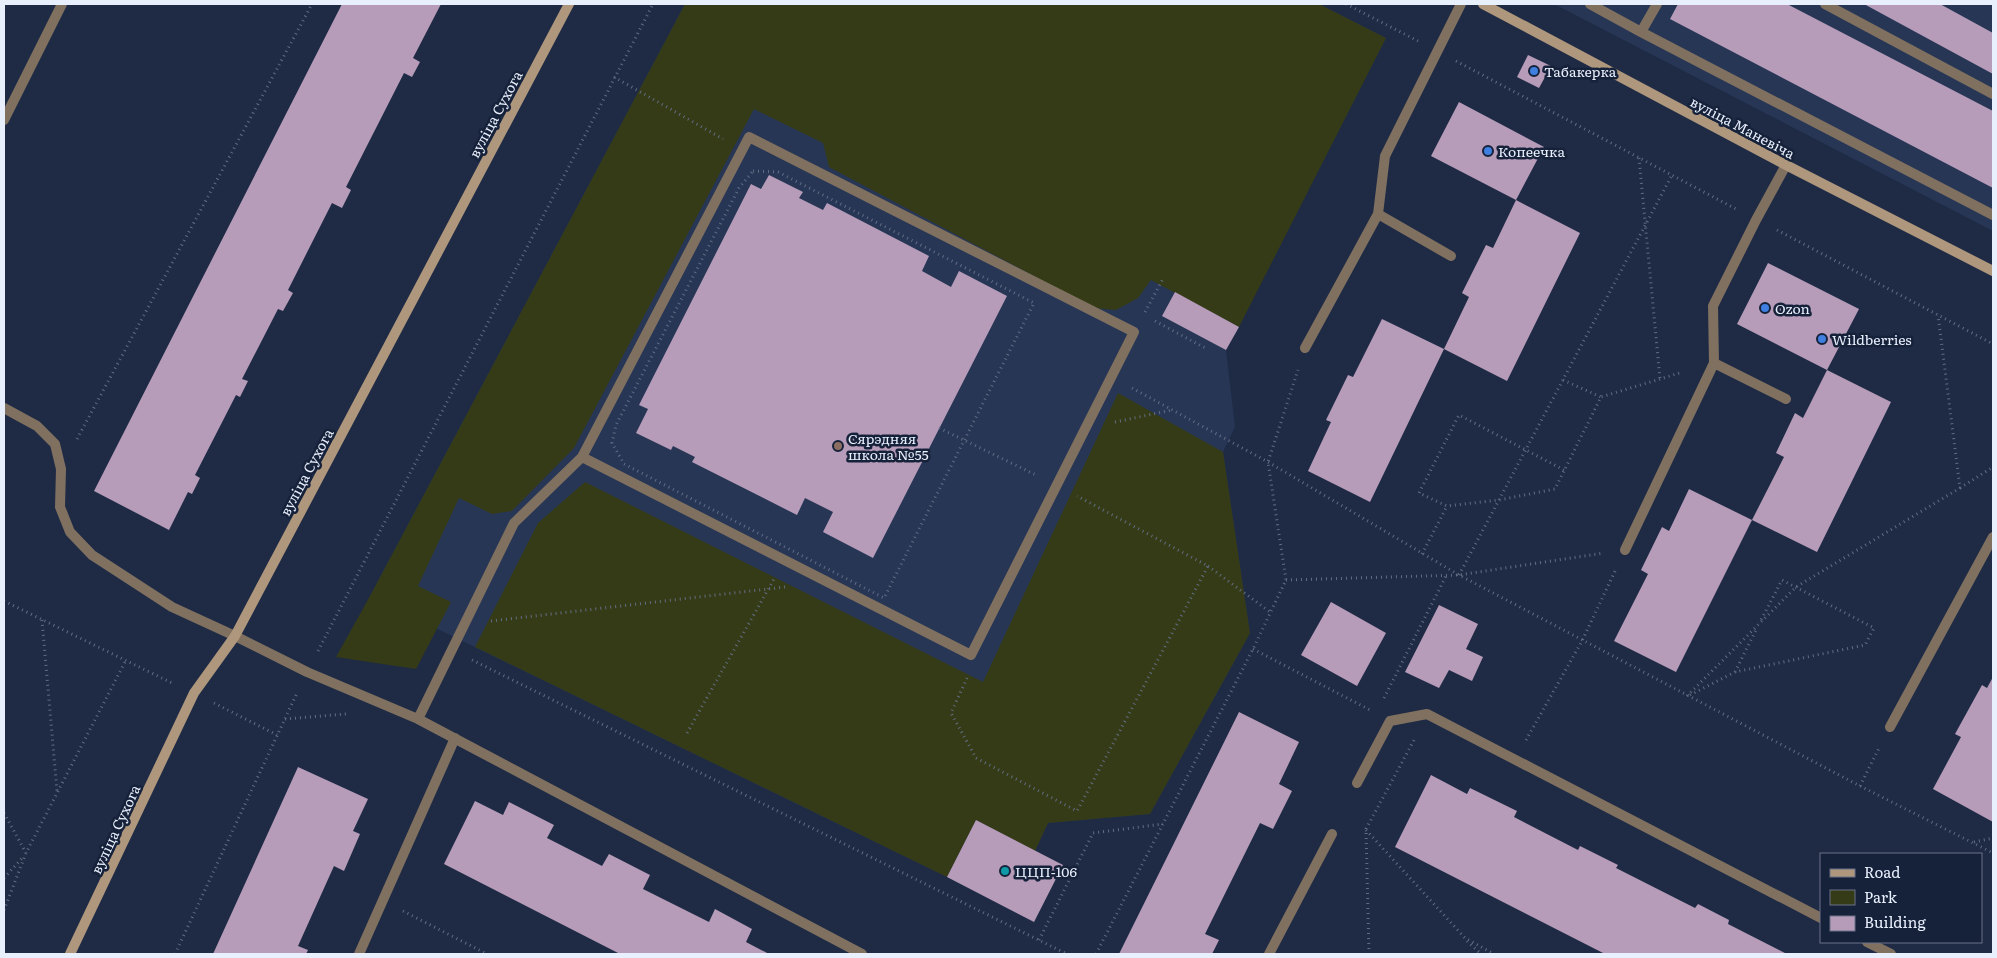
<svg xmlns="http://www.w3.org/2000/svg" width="1997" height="958" viewBox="0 0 1997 958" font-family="Literata,serif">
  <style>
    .built { fill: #273655 }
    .green { fill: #353b17 }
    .building { fill: #b69cb9 }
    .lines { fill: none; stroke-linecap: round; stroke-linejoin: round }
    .path { stroke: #626d83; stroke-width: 3; stroke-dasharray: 1 4; stroke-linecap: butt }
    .lane { stroke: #7f7060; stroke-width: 10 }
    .secondary { stroke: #ae977c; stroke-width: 10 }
    .shop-dot { fill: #3f7fe0; stroke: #16213a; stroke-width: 2 }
    .education-dot { fill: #8d6e63; stroke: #16213a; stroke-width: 2 }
    .culture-dot { fill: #0f9aa8; stroke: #16213a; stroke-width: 2 }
    .labels { text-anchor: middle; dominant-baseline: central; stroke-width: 5; stroke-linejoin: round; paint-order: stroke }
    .poi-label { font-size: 14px; fill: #e8effd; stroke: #16213a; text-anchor: start }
    .street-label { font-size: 14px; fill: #e8effd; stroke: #16213a }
  </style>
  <rect width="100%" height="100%" fill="#1f2b45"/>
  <path class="built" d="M685,4H1319L1386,38L1226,350L1235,427L1223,452L1250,633L1150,814L1048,823L1035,851L976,820L947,877L370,596Z
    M1554,4H1993V231Z"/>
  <path class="green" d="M685,4H1319L1386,38L1239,327L1151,280L1138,298L1116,310L1094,308L829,167L823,143L754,109L574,448L512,511L492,514L459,498L418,586L451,602L416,669L336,657L370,596Z
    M1118,393L1223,452L1250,633L1150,814L1048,823L1035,851L976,820L947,877L475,647L538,523L585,482L983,682Z"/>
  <path class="building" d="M342,4H441L413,58L420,62L412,77L404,73L346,187L351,190L342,208L332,203L288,290L293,293L283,311L278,309L242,379L248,381L240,397L236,395L195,475L200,478L192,494L188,492L169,530L94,491Z
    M1678,4H1787L1993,111V188L1670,19Z
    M1864,4H1940L1993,33V74Z
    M1528,55L1551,66L1539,88L1517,77Z
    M1459,102L1544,147L1516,200L1580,233L1507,381L1444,349L1469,297L1462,293L1486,245L1493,248L1516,200L1431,156Z
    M769,175L803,192L799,198L823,210L827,203L929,256L922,271L951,287L959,271L1007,296L873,558L823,532L833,512L805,498L797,515L692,462L695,457L673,446L671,450L636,433L648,409L639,405L751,184L761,189Z
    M1768,263L1859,309L1827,370L1891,402L1817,552L1752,520L1784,457L1776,453L1795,413L1803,418L1827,370L1737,324Z
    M1175,292L1239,327L1226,350L1162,316Z
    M1382,319L1444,349L1370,502L1308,471L1331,422L1326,420L1348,375L1353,377Z
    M1689,489L1752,520L1676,672L1614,641L1648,574L1641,570L1662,527L1669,531Z
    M1331,602L1386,633L1357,686L1301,655Z
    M1439,605L1478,624L1466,649L1483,657L1472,681L1449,670L1439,688L1405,672Z
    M1993,677V822L1933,789L1961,737L1955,734L1982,685L1987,688Z
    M1239,712L1299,742L1279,784L1292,791L1273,829L1260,823L1205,934L1219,940L1212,954H1119Z
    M298,767L368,799L353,831L360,834L344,871L334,866L298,946L308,950L306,954H213Z
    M1431,775L1467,794L1470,788L1517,811L1514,817L1578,850L1580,846L1618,865L1616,868L1695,908L1698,904L1729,920L1728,924L1787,954H1605L1395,847Z
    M475,801L503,815L509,802L554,825L547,838L602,866L609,854L650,875L643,889L709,922L715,909L752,929L746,942L769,954H620L444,864Z
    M976,820L1063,865L1034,922L947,877Z"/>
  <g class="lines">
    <path class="path" d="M1346,4L1418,41
      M1456,61L1736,209
      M614,77L723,139
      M1639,158L1660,379
      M753,171L778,172L1034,303L884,598L624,464L612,443L616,425L739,188Z
      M1777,230L1993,344
      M1145,312L1164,277
      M1155,321L1207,349
      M1563,380L1601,397
      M1132,388L1268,462L1459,575L1860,786L1993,853
      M1115,422L1172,410
      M939,428L1036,475
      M77,439L312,4
      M1564,470L1459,415L1419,493L1447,506L1499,500L1555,489L1601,397L1683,372
      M1960,488L1993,467
      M1422,554L1447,506
      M1208,566L1270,612
      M1459,575L1672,175
      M1286,580L1459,575L1604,553
      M4,601L174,684
      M42,620L57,791
      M491,621L785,587
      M1253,649L1370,710
      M318,651L653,4
      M472,660L1067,954
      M1735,672L1756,630
      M967,678L951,713L976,758L1077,811L1208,566L1077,496
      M1690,695L1735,672L1865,645L1874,628L1782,580L1760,622
      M1687,696L1796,587L1960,488L1938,315
      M1384,698L1446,576
      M214,703L277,735
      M285,719L346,714
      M687,733L774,579
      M1526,740L1582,641L1616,569
      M1860,786L1880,746
      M4,813L26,853
      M1366,830L1465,938L1494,954
      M1974,842L1993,838
      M4,878L24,856
      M4,910L26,853L126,660
      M403,911L487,954
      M1039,940L1093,833L1163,824
      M1467,941L1481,954
      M175,954L297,693
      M1096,954L1253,649L1286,580L1268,462L1298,370
      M1369,954L1366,829L1414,740"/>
    <path class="lane" d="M1590,4L1641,32L1993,215
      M1825,4L1993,94
      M1641,32L1657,4
      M4,120L62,4
      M1378,214L1451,256
      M1305,348L1378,214L1385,156L1461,4
      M1714,363L1786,399
      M4,408L37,426L55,444L61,469L60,507L70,532L92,555L172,607L235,636L307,672L418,719L862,954
      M1625,550L1714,363L1713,306L1756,220L1786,165
      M418,719L514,523L582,457L749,137L1134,332L971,655L582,457
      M1890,727L1993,537
      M1357,783L1390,721L1427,714L1821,918
      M1867,942L1891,954
      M359,954L455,738
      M1269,954L1332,834"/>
    <path class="secondary" d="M1483,4L1786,165L1993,271
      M70,954L194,693L235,636L569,4"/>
  </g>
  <g class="shop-dot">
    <circle cx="1534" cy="71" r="5"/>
    <circle cx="1488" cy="151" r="5"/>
    <circle cx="1765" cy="308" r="5"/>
    <circle cx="1822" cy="339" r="5"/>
  </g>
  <circle class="education-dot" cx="838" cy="446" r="5"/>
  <circle class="culture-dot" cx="1005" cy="871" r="5"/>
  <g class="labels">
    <g class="poi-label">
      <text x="1544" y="71">Табакерка</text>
      <text x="1498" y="151">Копеечка</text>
      <text x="1775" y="308">Ozon</text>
      <text x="1832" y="339">Wildberries</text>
      <text x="848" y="438">Сярэдняя<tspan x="848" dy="16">школа №55</tspan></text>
      <text x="1015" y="871">ЦЦП-106</text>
    </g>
    <g class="street-label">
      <text transform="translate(495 114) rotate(-62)">вуліца Сухога</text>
      <text transform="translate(1743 127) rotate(28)">вуліца Маневіча</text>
      <text transform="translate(306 472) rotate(-62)">вуліца Сухога</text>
      <text transform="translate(115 829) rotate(-65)">вуліца Сухога</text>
    </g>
  </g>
  <rect width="1997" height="958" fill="none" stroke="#e8effd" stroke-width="10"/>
  <rect x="1820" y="853" width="162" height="90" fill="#16213a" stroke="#6a7388"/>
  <rect x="1830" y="869" width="25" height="8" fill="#ae977c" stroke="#6a7388"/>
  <text x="1864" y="878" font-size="15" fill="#e8effd">Road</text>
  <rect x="1830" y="890" width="25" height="15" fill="#353b17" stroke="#6a7388"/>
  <text x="1864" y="903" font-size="15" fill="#e8effd">Park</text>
  <rect x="1830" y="916" width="25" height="15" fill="#b69cb9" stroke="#6a7388"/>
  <text x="1864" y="928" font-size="15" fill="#e8effd">Building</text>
</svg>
